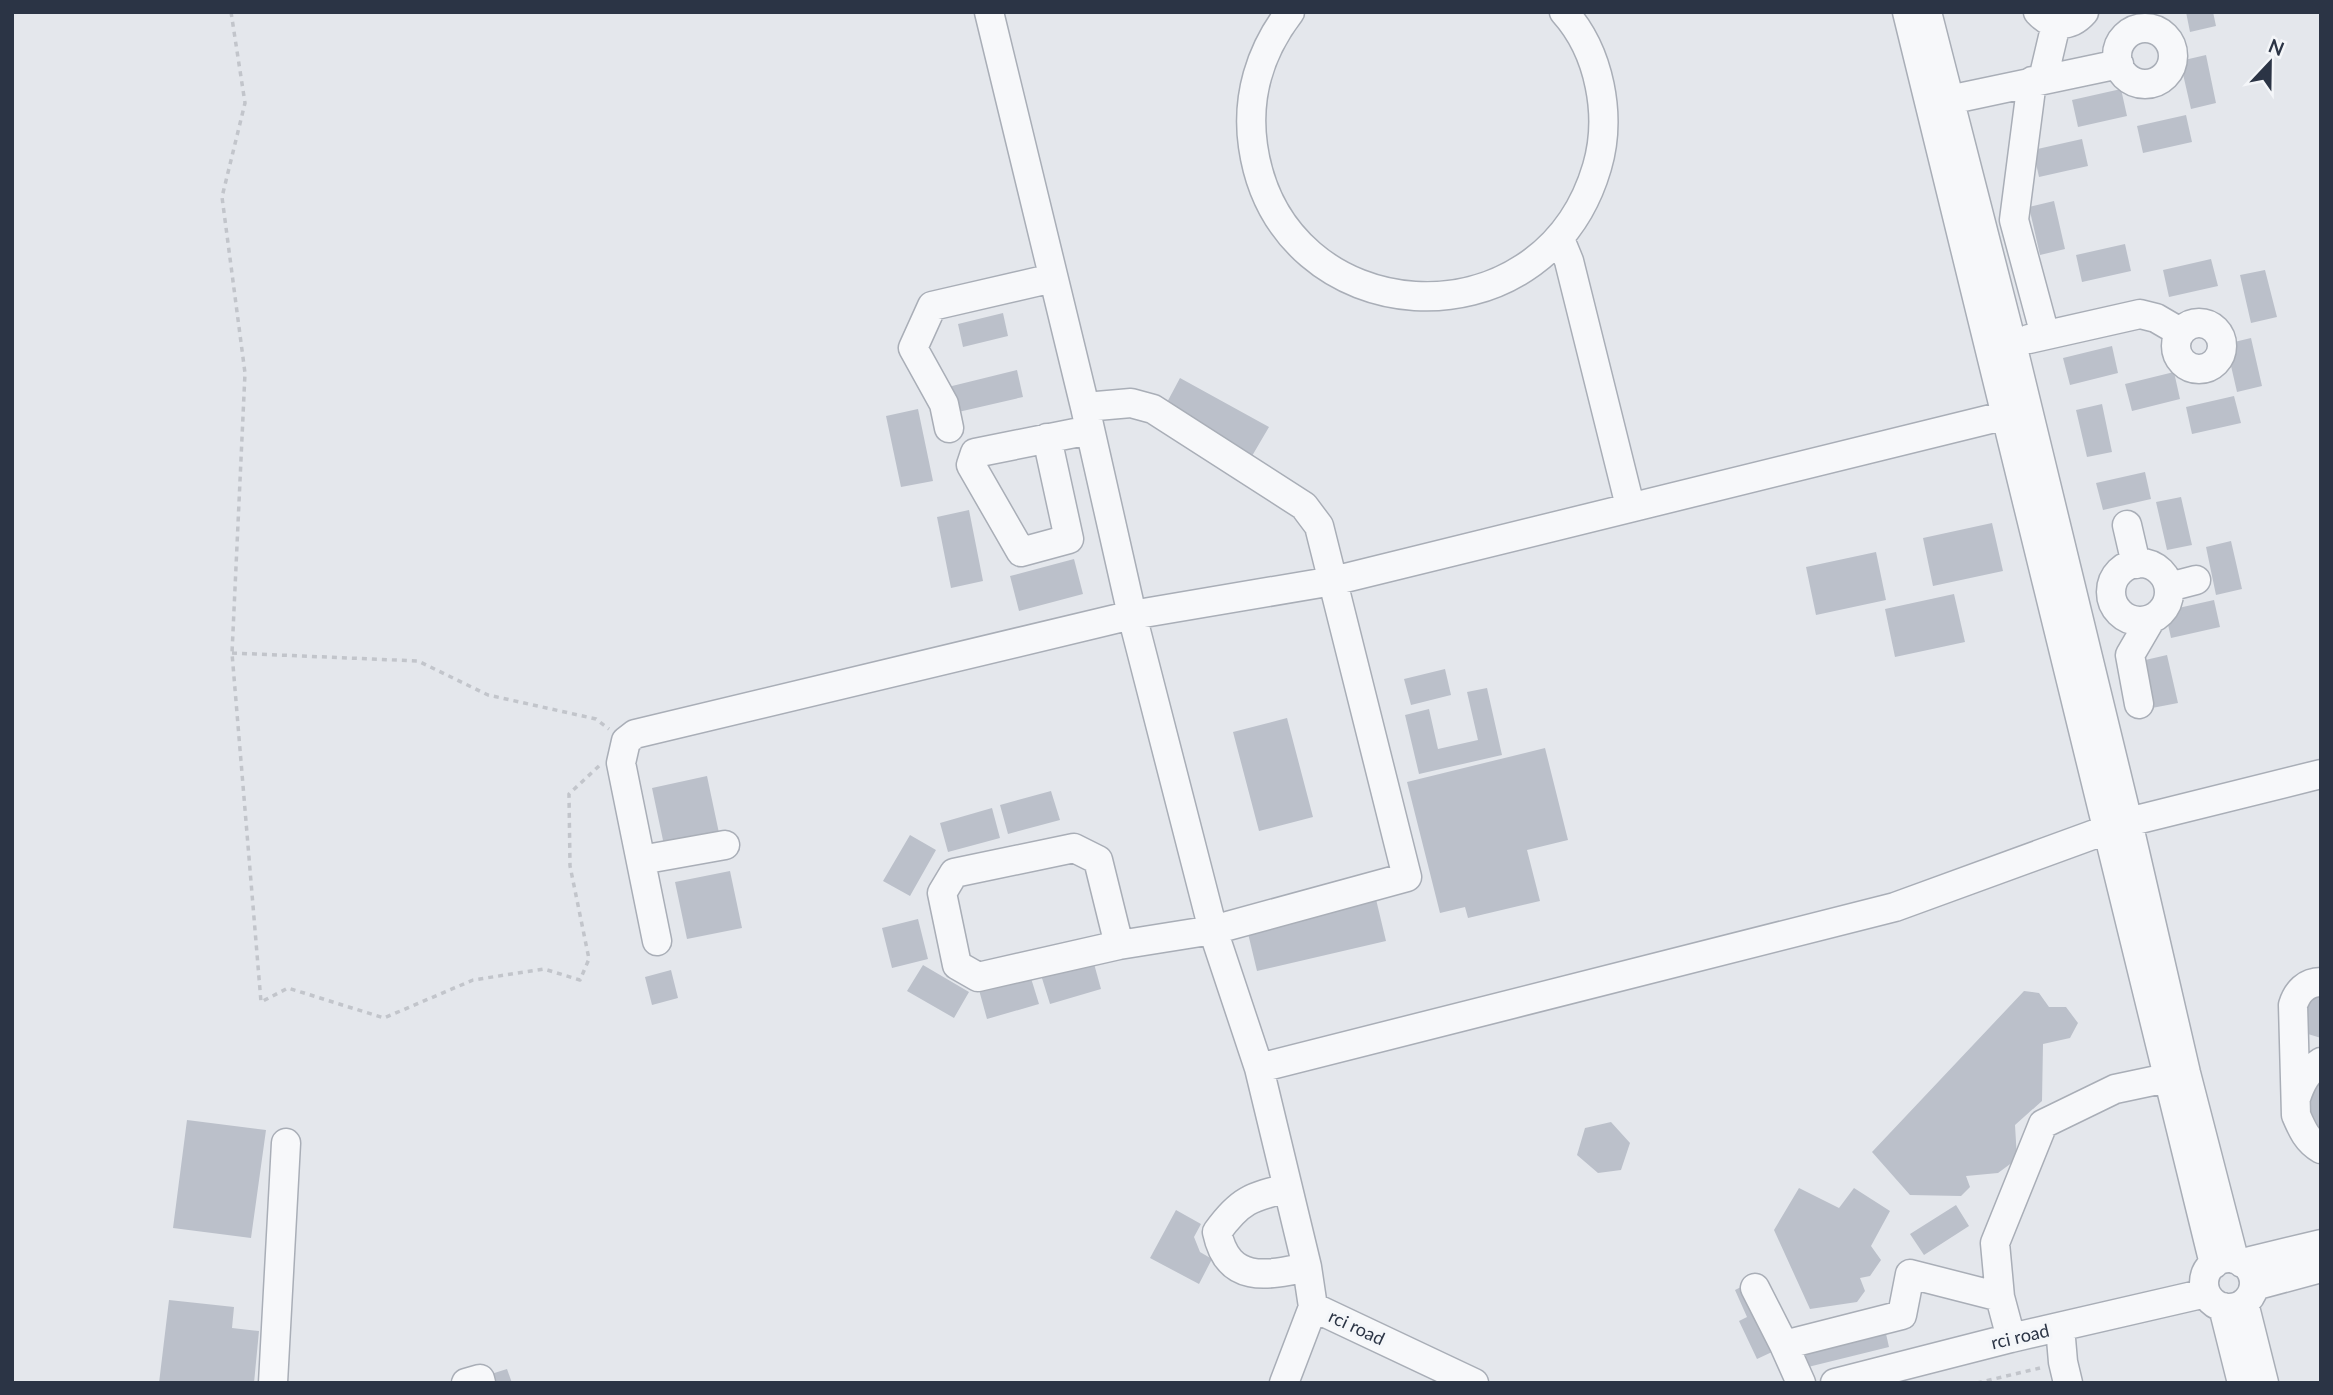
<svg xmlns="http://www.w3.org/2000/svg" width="2333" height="1395" viewBox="0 0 2333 1395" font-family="Lato,sans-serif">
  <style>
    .building { fill: #bbc0ca }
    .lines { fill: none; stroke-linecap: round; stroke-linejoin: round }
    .minor-casing { stroke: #a9aeb7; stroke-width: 31 }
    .path { stroke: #c2c5cb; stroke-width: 3.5; stroke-dasharray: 5 5; stroke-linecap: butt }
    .minor { stroke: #f7f8fa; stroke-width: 28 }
    .labels { text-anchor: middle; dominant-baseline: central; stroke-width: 7; stroke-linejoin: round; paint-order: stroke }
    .street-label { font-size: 18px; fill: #2b3445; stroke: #f4f6f9 }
  </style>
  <rect width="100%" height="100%" fill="#e4e7ec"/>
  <path class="building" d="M2186,12H2213L2216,26L2190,32Z
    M2206,55L2216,103L2191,109L2180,61Z
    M2121,89L2127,116L2078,127L2072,100Z
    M2186,115L2192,142L2143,153L2137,126Z
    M2082,139L2088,166L2039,177L2033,150Z
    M2054,201L2065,249L2040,255L2029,207Z
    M2125,244L2131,271L2082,282L2076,255Z
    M2211,259L2218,286L2169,297L2163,270Z
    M2265,270L2277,317L2251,323L2240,275Z
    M1003,313L1008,336L963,347L958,324Z
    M2251,338L2262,386L2237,392L2226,344Z
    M2112,346L2118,373L2070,385L2063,358Z
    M1017,370L1023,397L954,413L948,387Z
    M2174,372L2180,399L2132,411L2125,384Z
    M1180,378L1269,427L1252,456L1164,408Z
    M2234,396L2241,423L2192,434L2186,407Z
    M2102,404L2112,452L2087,457L2076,410Z
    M918,409L933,481L901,487L886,416Z
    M2145,472L2151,499L2103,510L2096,483Z
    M2181,497L2192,545L2167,550L2156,502Z
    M969,510L983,581L951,588L937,517Z
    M1992,523L2003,571L1933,586L1923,538Z
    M2231,541L2242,589L2216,595L2206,547Z
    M1876,552L1886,600L1816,615L1806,567Z
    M1074,559L1083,594L1019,611L1010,576Z
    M1954,594L1965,642L1895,657L1885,609Z
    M2214,600L2220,627L2171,638L2165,611Z
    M2167,655L2178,703L2152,708L2141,661Z
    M1445,669L1451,695L1411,705L1404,679Z
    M1487,688L1502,755L1419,774L1405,715L1429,709L1438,749L1478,740L1467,692Z
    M1287,718L1313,817L1259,831L1233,732Z
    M1545,748L1568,840L1527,850L1540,901L1468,918L1465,907L1440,913L1407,782Z
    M707,776L719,833L664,845L652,788Z
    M1051,791L1060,820L1008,834L1000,805Z
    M992,808L1000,838L948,852L940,823Z
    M910,835L936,850L910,896L883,881Z
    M730,871L742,928L687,939L675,882Z
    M1375,895L1386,941L1257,971L1246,925Z
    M918,919L928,959L892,968L882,928Z
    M1093,960L1101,989L1050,1004L1041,975Z
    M923,965L969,992L954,1018L907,991Z
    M671,970L678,998L652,1005L645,977Z
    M1030,975L1039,1004L987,1019L979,990Z
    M2321,987V1038L2308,1034L2298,1022L2312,989Z
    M2024,991L2039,993L2049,1007H2066L2078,1023L2070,1038L2043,1044L2042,1101L2015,1125L2017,1159L1998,1173L1966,1176L1970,1187L1961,1196L1910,1195L1872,1152Z
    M2321,1072V1140L2304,1111Z
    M187,1120L266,1130L251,1238L173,1228Z
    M1611,1122L1630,1143L1621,1170L1598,1173L1577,1155L1585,1128Z
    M1799,1188L1839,1208L1854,1188L1890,1211L1871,1246L1881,1260L1870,1276L1860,1278L1865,1291L1857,1302L1810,1309L1774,1230Z
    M1956,1205L1969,1226L1924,1255L1910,1234Z
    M1176,1210L1201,1224L1194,1237L1200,1252L1212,1259L1199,1284L1150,1258Z
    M1741,1287L1772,1352L1757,1359L1739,1321L1747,1317L1735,1290Z
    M169,1300L234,1307L232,1328L259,1331L254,1383H159Z
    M1884,1325L1889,1347L1808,1367L1803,1345Z
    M507,1369L512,1383H490L488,1375Z"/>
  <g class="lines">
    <defs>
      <path id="minor" d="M989,12L1085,407L1132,615L1213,930L1259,1068L1307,1267L1313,1307L1284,1383
        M1290,12C1260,51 1246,97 1253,146C1280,334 1543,351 1597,167C1612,116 1600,52 1564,12
        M1907,12L2214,1264
        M1927,12L2012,344L2128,822L2186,1073L2234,1259
        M2038,12C2052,27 2070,28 2084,12
        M2117 56a28 28 0 1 1 56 0a28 28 0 1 1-56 0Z
        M2043,79L2056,24
        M2032,81L2014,220L2045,335
        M1949,100L2119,64
        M1560,239L1569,261L1630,506
        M2176 346a23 23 0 1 1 46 0a23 23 0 1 1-46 0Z
        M2029,339L2140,314L2156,318L2180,332
        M1085,407L1131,403L1153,409L1304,506L1319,526L1407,877L1213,930L1119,945L978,977L957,965L942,893L954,873L1074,848L1098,860L1119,945
        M949,428L944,404L913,348L932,306L1053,278
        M1047,438L1069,539L1021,552L971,465L975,453L1090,430
        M2127,525L2136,564
        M2111 592a29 29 0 1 1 58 0a29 29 0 1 1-58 0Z
        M2169,587L2196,580
        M2139,704L2130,655L2151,619
        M641,860L725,845
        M657,941L621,763L626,741L635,734L1132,615L1333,581L2007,415L2026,403
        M2321,982C2306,982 2297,992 2293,1005L2296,1115C2302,1129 2307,1141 2321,1149
        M1259,1068L1895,907L2128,822L2321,774
        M2296,1098C2301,1083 2307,1071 2321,1062
        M1288,1188C1251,1197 1240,1200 1217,1232C1228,1284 1266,1276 1307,1267
        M2204 1283a25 25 0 1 1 50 0a25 25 0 1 1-50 0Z
        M2242,1263L2321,1244
        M2254,1286L2321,1268
        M1755,1288L1784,1345L1902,1315L1910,1274L2000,1297
        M2244,1303L2264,1383
        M1313,1307L1474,1383
        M2223,1307L2242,1383
        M2060,1327L2063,1362L2068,1383
        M2011,1338L2000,1297L1995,1243L2043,1124L2115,1089L2167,1078
        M1784,1345L1801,1383
        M273,1383L286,1143
        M466,1383L480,1379L481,1383
        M1835,1383L2011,1338L2206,1293"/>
    </defs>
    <use href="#minor" class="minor-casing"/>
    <path class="path" d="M231,12L245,103L222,197L245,373L232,653L261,1002L288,988L384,1018L473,980L544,969L580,980L589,959L570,866L569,794L600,765
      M232,653L418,661L488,695L596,719L609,729
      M1977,1383L2040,1368"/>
    <use href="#minor" class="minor"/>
  </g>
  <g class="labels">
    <g class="street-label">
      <text transform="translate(1357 1327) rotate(25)">rci road</text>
      <text transform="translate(2020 1336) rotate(-13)">rci road</text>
    </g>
  </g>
  <rect width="2333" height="1395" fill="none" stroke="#2b3445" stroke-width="28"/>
  <g transform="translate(2270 63) rotate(22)" stroke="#f4f6f9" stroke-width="5" paint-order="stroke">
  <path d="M0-5L12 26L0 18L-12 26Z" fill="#2b3445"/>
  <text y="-10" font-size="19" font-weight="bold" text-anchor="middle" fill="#2b3445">N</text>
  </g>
</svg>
